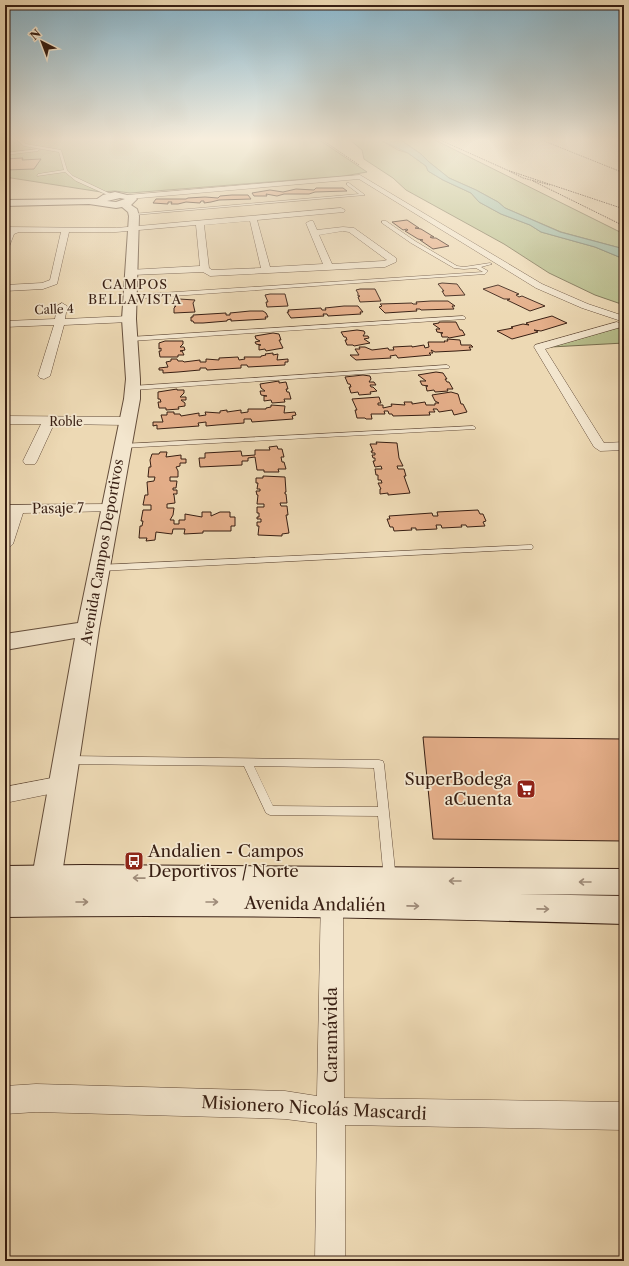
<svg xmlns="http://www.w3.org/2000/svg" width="629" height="1266" viewBox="0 0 629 1266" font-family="'Libre Caslon Text',serif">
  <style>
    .green { fill: #b8bf8d; stroke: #786f50 }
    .water { fill: #9abba7; stroke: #737d6c }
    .building { fill: #e4ae89; stroke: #381f13 }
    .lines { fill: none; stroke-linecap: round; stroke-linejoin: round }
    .service-casing { stroke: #654e3b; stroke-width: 1 }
    .minor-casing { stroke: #654e3b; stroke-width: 1 }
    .tertiary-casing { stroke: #654e3b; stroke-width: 2 }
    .secondary-casing { stroke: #381f13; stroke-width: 2 }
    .path { stroke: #381f13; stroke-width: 1; stroke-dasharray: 1.5 1; stroke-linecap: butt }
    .service { fill: #f3e6ce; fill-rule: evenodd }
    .minor { fill: #f3e6ce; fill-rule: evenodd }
    .tertiary { fill: #f3e6ce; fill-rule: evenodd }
    .secondary { fill: #f3e6ce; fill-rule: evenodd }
    .oneway { stroke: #9f8c7a }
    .labels { text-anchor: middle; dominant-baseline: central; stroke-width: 3.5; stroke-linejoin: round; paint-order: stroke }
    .far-street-label { font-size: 12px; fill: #381f13; stroke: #f3e6ce }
    .far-neighbourhood-label { font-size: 13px; letter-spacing: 1px; fill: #381f13; stroke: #f3e6ce }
    .street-label { font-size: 14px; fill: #381f13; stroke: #f3e6ce }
    .near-poi-label { font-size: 17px; fill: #381f13; stroke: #f3e6ce; text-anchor: end }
    .near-street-label { font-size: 17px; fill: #381f13; stroke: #f3e6ce }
  </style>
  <rect width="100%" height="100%" fill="#edd9b4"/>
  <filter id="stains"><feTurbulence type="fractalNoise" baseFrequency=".005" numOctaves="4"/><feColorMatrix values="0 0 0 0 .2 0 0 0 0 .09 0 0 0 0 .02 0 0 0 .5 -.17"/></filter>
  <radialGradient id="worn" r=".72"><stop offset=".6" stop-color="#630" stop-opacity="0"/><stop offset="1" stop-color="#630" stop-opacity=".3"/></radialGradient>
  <path class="green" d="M11,139H318L367,172L344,176L130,193L115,191L101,192L5,177V142Z
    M349,139H378L384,142L398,150L408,153L426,166L428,171L443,180L471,193L479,202L501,214L530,225L541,232L595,247L624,259V305L595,295L549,273L504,244L406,190L393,178L364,159L362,150Z
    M399,139H433L624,234V249L561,232L505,208L498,202L476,190L449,178L429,162L421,154Z
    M618,328L624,330V343L551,347Z"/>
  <path class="water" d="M378,139H399L421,154L429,162L449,178L476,190L498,202L505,208L560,232L624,249V259L595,247L541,232L530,225L501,214L479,202L471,193L443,180L428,171L426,166L408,153Z"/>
  <path class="building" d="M5,159L23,158L22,160L41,159L34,169L5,170L7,166H5Z
    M316,188H343L347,191L315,192L309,194H284L277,196L266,194L267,196H254L252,193L270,190L283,192L296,189L314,190Z
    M232,195H248L251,199L219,200L211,202L204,203V201H201L200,203L186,202L178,204H171L172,202H168V204L153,203L156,199H186L188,198L205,197L218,198L220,196Z
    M407,220L419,228H415L421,229L434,237H430L432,238H436L449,246L433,249L420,240H423L418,239L405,231L408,230L407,229L403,230L392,222Z
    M442,283L457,284L465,295L445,296L442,291H444L438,284Z
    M498,285L519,294L516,295L519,297L522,296L545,306L530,311L507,300L510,299H504L483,289Z
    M360,289H375L381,301L360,302L358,297L360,296H358V293L356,290Z
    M270,294H285L288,306L267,307L266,302H268L265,295Z
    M179,299L195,300L193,303L195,312L174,313V308L176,306H174L176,305L174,300Z
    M431,301H448L455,306H452L454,309L421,310L420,309H416L417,311L385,313L379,307L382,306L380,304L412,303L413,304H417L416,302Z
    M344,306H358L363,312H360L361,314L328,316L327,314H323L324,316L291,318L287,312H289L288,310L321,308L322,310H326L325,308Z
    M250,311H263L266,313L268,317H265L266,319L231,321V319L227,320V321L203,323H194L193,321H191V317H193V315L226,313V315H230V313Z
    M552,316L567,323L541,331L534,330L538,332L512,339L497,331L513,328L511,327L523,324L529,325L526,323Z
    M439,322H456L460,330H462L465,335L449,338L448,337H442L441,333H443L437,332L436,329H440L433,324L439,323Z
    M357,330L364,331L365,333L363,336H368L369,338L364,339L370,343L354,346L353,345H347L345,340H347L346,337H344L341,332Z
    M273,333L279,334L281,340H279L283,348L266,351L265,349L259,350V345H261L256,344L255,342L260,341L256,339L255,336Z
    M447,339L460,340L461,345H471L473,347H469L471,350L456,351L435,352L431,350L433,353H429L431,355L398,358L396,355L390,356L391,358L356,360L350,355H359L355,349H360L359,347H365L372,350L388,348L389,350H394L393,347L412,346V347L424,345L425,348L429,347L428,342H445L444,341H448Z
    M165,341H183V344L180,347H184L185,350L180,351H182L184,355H178V357H160L159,351H161V348L159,349V343Z
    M273,353V355L278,354L277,360L288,359V362H285V365L248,367L247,365H241V368L207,370L206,368H200V370L178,372L163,373V370H159V368L168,367L166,362L171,361V359H177L178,361H183L184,362L200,360V362H206V359L219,360V358L238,357L239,360L245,359L244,357H261V356L266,355L265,354Z
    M436,372L443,373L447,379H445L447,382H449L453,389H447L448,391L435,392L434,390L427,391L426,386H428L422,385L420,381H426L418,375Z
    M363,375L370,376L371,379L369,382H374L376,385H370L371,387H373L377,391L370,392L371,394L359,395L358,392L351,393L349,387H351L350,384H348L345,377Z
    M279,381V383L286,382L288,389H286L287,392H289L291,399H284L285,402L272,403L271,400L264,401V396H267L261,395L260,391H265L261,388L260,384Z
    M177,389V390H184V393L180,397H186V400H181L185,403V406L178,407L179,409L166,410V408H159L158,402H161L160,399H158V392Z
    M451,392L458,394L461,404H463L467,412L454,415L452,410L439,412L437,409H433L435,412H429L430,415L393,416L392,414H389L388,411H384L385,414H371L372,419H366L365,418H357L355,410H357L352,399L379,397L381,403H378V405H383V408L392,406L391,404L405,405L404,402H412V404L425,402L426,405H435V403H439L435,401L432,395Z
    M271,405L285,406L284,413L295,412L296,415L292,416L293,419L252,422L251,419H244V423L217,425L206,426V422L198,423L199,426L157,429V425L153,426V422H163L161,415H167V412H174V414H180L181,416L199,413V416L206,415L205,412L220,413V411L227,410V412L241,410V413L248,412V409H266V408L271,407Z
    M376,442L397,443L399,458L403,466H397L398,469H404L406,476H404L410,493L388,495V493L380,494V489H381L378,483H382L381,480H378V475H376L375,469H382L381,466L375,467L373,461H375V458H373L372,455H375V453H372L371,451H373L370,444H377Z
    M277,446L278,449H282L284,457H281L282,462H284L286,469H278L279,472H264V470H257L255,457L248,458V461H242V465L200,467L199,458H205V453L241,451L242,456L255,455V450H270L269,447Z
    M160,452H167L166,457L181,455V459H186V463H180V466L176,467L178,471V477H170V481H177L176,488H173V490H177V494H173L174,495L175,503L167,504V508H174L173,515L170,520H174V524H179V520H185V514L202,517V512H211V516L220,512H230V517H235V526H231V531H203V533L184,534L185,529H173L172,534L156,532L155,540L146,541L147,538H139L140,526H142L143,521H141L143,510H151V505H143L145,495H148L147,482L154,481L155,477H148L149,467H151L150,460L152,454H159Z
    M263,476L285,477L286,492H285V494H286L287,503H280L281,506H287L288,515H286L289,533L282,534V536L258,535L259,526H257V522H261V519H257V517H259V513H257V507H264V504H257L258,495H257L256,491H260V489H257L258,483H256V478H263Z
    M478,510L480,514H483L486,521L483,522L485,526L467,527L466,525H461L462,527L442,528L441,525H436L437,529L416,530V528H411L412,530L394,531L393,527H390L387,519H390L389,516L432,513L433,516H438L437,512Z
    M423,737L624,739V841L433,839Z"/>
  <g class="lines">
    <defs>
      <path id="service" d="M16,139H19L26,144L61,150L67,170L73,176L115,196L112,197L76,181L65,172L37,176L38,174L64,170L59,152L24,146Z
        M39,149L38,151L5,155V153Z
        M347,183H349L365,195L134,215L132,214L359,194L347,185Z
        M382,221H386L415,241L457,266L464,267L490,263L492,264L481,267L488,271L485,274L130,299L127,297L130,295L483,272L476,268L464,269L454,268L411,243L382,223Z
        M463,316L465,317V319L131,341L128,339L131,337Z
        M447,365L450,367L449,368L133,390L130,388L133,386Z
        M473,426L475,427V429L122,448L119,446L122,444Z
        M529,545H532L533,547L532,549L99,571L95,568L99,565Z
        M68,756L379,760L383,761L384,764L396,880L394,884L390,885L386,884L384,880L378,816L270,815L266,813L244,766L68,764L64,763L63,760L64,757ZM254,766L374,768L378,807L273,806Z"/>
      <path id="minor" d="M360,175L542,284L588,304L624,316V322L582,308L536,288L359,179L128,199L124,197L128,195Z
        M341,208L345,210L344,212L257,220L270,267L323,264L306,223L310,221H313L317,230L343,227L354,228L396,258V262L385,267L210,276L203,272L132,275L127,272L129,270L200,266L196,225L116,232H69L57,284L43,289L5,291V285L42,283L50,280L61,232H19L14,234L9,247L5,250V235L7,231H5V227L116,228ZM250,221L261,268L212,270L209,268L204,225ZM343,231L349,232L387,260L383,261L332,264L319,235Z
        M62,303L67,306L65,319L129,316L134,319L129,322L64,325L50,376L44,379L40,378L38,376L54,325L5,327V321L55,319L57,306Z
        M617,322L622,325L621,327L545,349L604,443L624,442V450L600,451L594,447L534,347L535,345Z
        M5,416L127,417L133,421L127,425L54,424L37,461L35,464H25L23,461L41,424H5Z
        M110,504L115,505L117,508L115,511L23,513L13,544L10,547L5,549V523L8,513H5V505Z
        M62,776L69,778L72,784L69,790L5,803V787Z
        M332,885L340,888L343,895L344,1098L624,1102V1130L345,1125V1261H315L317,1123L285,1119L258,1118L36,1112L5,1114V1086L36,1084L285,1091L317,1096L321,895L324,888Z"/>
      <path id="tertiary" d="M115,192L135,197L137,199L131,205L137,209L139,216L136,319L140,379V399L99,629L59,894L54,903L44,907L34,903L29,894L75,638L5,650V634L78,623L124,399L126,379L122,319L129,216L128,212L122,207L116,208L89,204L5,206V200L97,199L103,195ZM120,198L125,199L116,202L107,201Z"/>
      <path id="secondary" d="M84,865L624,869V895L518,894L624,896V924C418,918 211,914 5,917V866Z"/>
    </defs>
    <use href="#service" class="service-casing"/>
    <use href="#minor" class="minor-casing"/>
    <use href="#tertiary" class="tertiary-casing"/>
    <use href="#secondary" class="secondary-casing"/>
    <path class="path" d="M321,139L359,165
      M438,139L507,170L624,209
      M539,139L624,173
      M509,171L523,178L550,185
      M533,181L624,226"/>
    <use href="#service" class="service"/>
    <use href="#minor" class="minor"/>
    <use href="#tertiary" class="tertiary"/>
    <use href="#secondary" class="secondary"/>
  </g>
  <defs><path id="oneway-shaft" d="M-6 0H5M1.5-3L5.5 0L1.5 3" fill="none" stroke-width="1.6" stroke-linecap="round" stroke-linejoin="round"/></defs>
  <g class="oneway">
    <use href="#oneway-shaft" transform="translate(139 878) rotate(-179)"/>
    <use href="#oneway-shaft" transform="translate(455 881) rotate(-180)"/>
    <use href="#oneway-shaft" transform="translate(585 882) rotate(-180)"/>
    <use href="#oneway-shaft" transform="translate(82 902)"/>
    <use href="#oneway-shaft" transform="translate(212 902)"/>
    <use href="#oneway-shaft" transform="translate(413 906) rotate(1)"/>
    <use href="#oneway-shaft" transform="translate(543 909) rotate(1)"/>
  </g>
  <linearGradient id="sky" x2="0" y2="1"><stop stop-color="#89b7ce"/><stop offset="0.44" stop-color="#f7eedd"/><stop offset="1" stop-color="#f7eedd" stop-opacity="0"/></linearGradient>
  <rect width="629" height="316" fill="url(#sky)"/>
  <defs>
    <symbol id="supermarket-square" viewBox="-11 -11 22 22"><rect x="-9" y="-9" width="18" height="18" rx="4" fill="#8f2418" stroke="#f3e6ce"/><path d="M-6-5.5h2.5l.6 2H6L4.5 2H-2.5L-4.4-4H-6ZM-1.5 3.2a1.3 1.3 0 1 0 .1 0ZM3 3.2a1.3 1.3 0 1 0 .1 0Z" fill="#fff"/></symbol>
    <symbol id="bus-square" viewBox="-11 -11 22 22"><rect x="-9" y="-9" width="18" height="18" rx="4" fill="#8f2418" stroke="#f3e6ce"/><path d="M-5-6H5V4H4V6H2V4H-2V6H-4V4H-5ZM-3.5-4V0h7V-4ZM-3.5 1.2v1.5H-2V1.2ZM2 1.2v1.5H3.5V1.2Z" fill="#fff"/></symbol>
  </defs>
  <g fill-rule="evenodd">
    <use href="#supermarket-square" x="515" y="778" width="22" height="22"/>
    <use href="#bus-square" x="123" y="850" width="22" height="22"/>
  </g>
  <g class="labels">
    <g class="far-street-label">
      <text transform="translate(54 309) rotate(-2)">Calle 4</text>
      <text x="66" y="421">Roble</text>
    </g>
    <g class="far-neighbourhood-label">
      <text x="135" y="284">CAMPOS<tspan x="135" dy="15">BELLAVISTA</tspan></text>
    </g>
    <g class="street-label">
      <text transform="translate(58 508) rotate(-1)">Pasaje 7</text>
      <text transform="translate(102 552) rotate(-80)">Avenida Campos Deportivos</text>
    </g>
    <g class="near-poi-label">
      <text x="512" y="779">SuperBodega<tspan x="512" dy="20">aCuenta</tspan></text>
      <text x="148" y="851" text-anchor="start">Andalien - Campos<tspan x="148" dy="20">Deportivos / Norte</tspan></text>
    </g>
    <g class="near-street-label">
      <text transform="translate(315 904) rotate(1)">Avenida Andalién</text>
      <text transform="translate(331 1035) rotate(-90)">Caramávida</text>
      <text transform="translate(314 1108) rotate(3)">Misionero Nicolás Mascardi</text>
    </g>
  </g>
  <rect width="629" height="1266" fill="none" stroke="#edd9b4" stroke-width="20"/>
  <rect x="6" y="6" width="617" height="1254" fill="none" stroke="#381f13" stroke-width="2"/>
  <rect x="10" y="10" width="609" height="1246" fill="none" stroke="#381f13"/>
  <g transform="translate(42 42) rotate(318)" stroke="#f3e6ce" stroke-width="3" paint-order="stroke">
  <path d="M0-3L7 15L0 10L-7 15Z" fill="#381f13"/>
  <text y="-6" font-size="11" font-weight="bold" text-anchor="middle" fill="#381f13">N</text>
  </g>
  <rect width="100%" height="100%" filter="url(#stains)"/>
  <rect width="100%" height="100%" fill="url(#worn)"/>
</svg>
